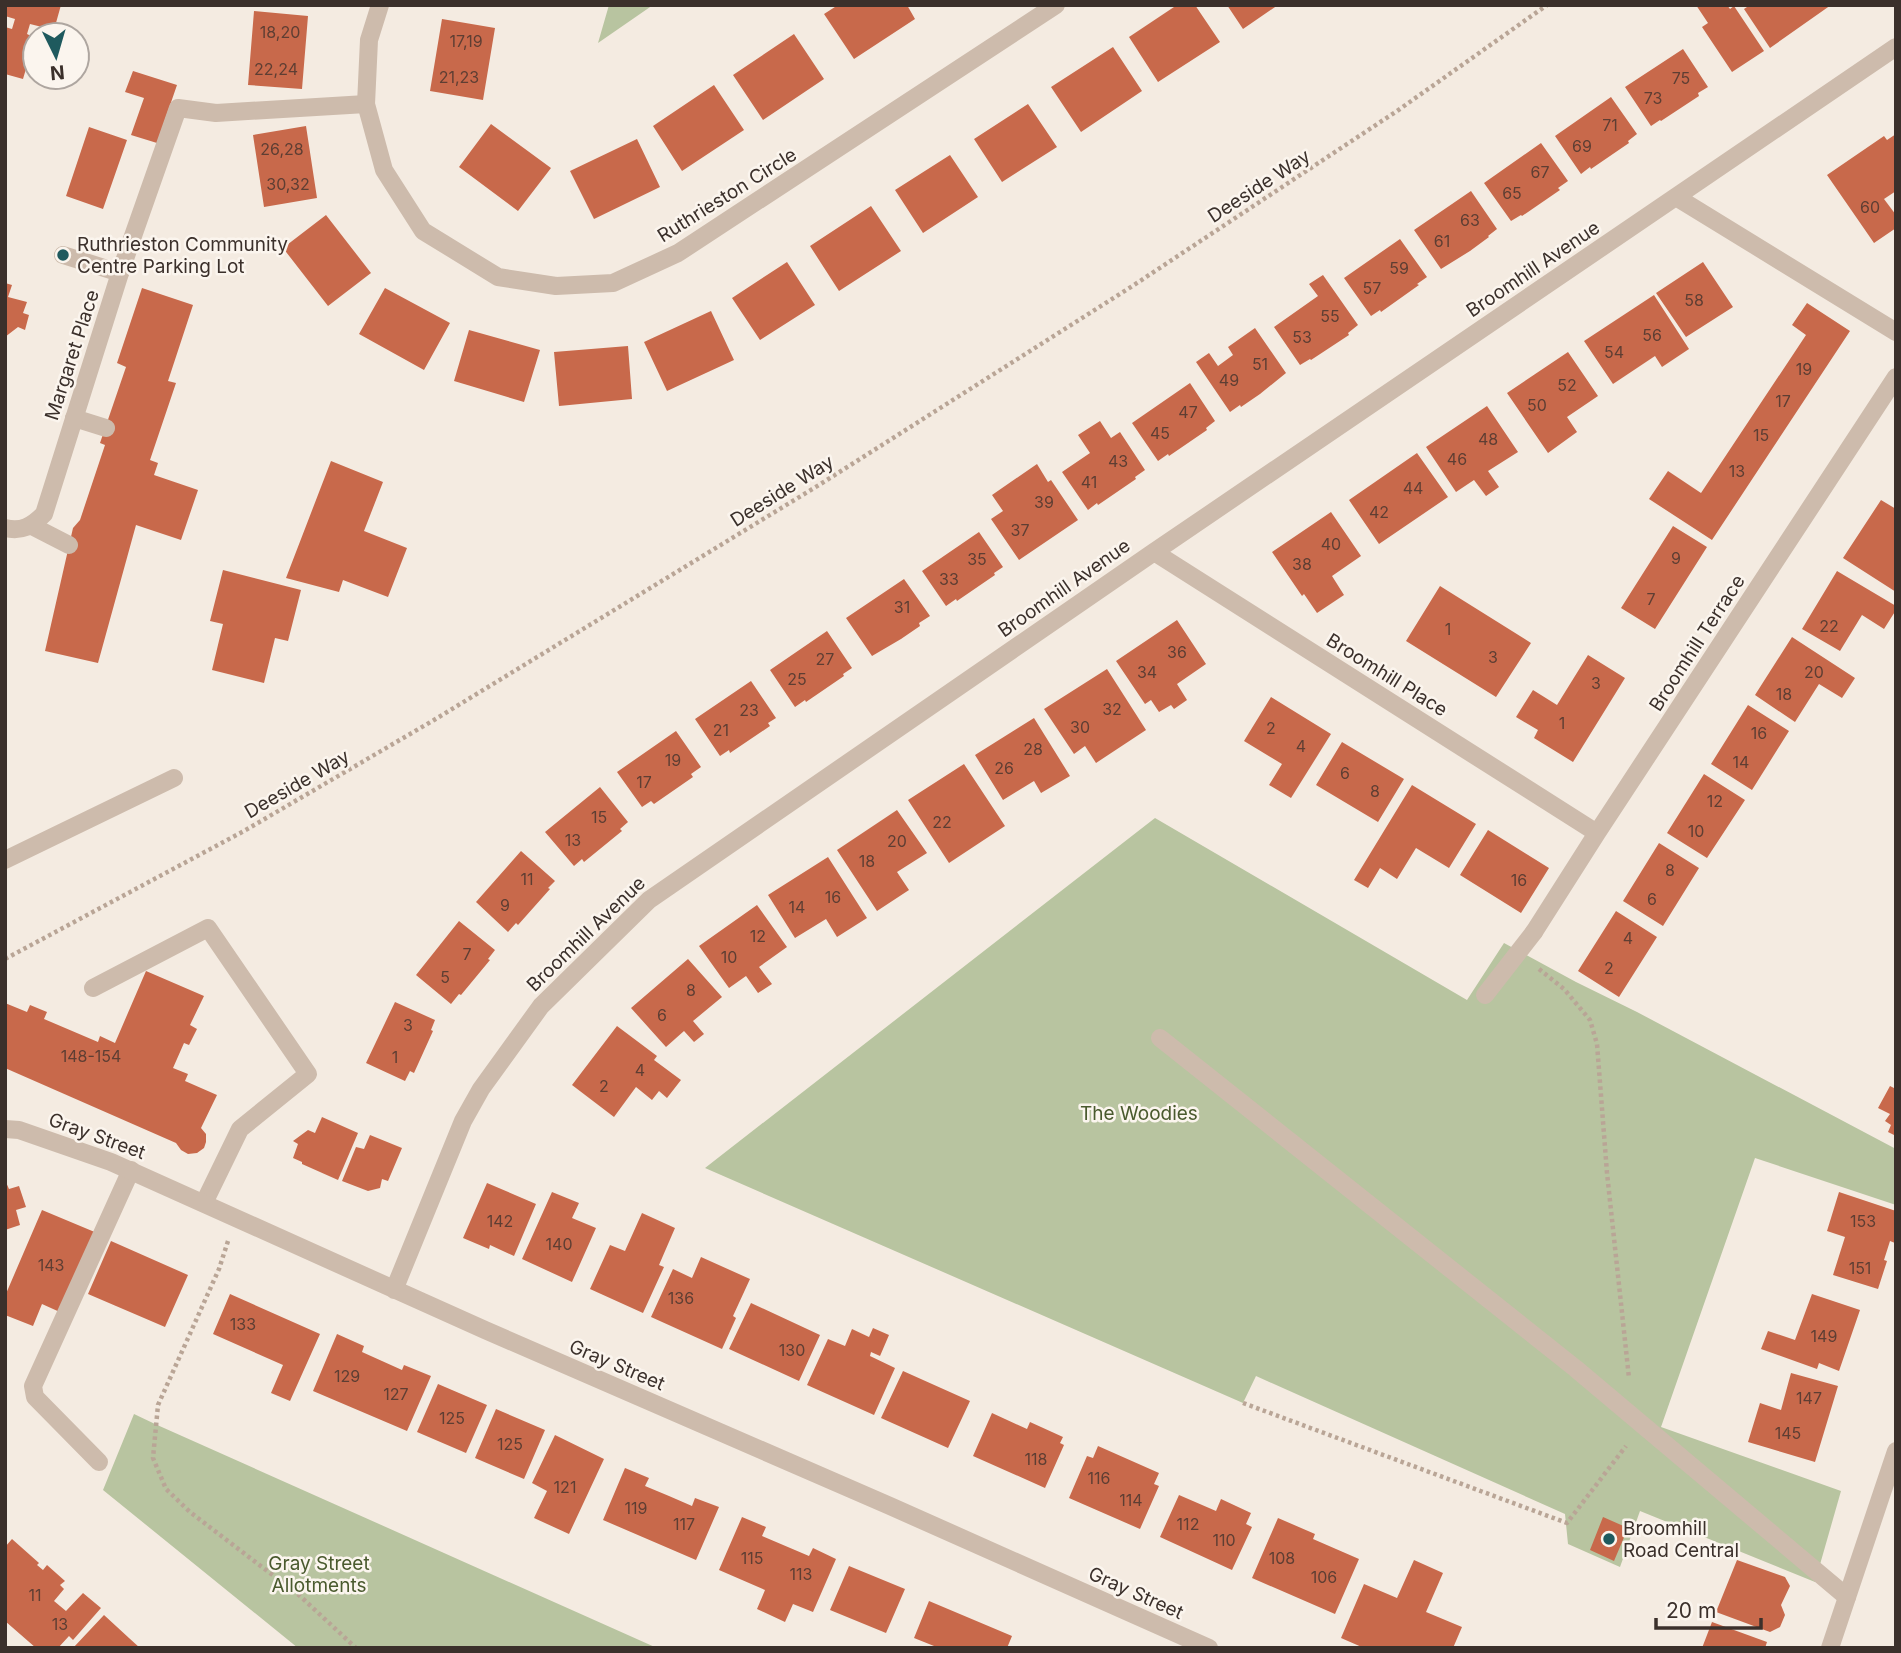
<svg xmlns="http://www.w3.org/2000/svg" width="1901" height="1653" viewBox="0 0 1901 1653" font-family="Inter,sans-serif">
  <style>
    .green { fill: #b8c4a0 }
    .building { fill: #c8694b }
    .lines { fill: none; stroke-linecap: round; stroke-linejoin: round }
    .path { stroke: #b9a596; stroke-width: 4.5; stroke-dasharray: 3.5 3.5; stroke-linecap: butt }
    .service { stroke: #cdbbac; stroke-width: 18 }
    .minor { stroke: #cdbbac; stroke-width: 18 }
    .tertiary { stroke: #cdbbac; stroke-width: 18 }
    .poi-dot { fill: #1f5a5e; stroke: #fbf5ee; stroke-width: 2.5 }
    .labels { text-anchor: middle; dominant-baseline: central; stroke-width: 5; stroke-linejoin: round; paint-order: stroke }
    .number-label { font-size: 16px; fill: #5e3e33 }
    .street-label { font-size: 19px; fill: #3b302b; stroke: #fbf5ee }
    .poi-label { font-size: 19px; fill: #3b302b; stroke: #fbf5ee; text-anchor: start }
    .park-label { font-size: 19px; fill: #4a5a2e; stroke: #fbf5ee }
  </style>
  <rect width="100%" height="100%" fill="#f4ebe1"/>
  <path class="green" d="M609,5H653L598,43Z
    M1155,818L1467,1000L1504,943L1576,982L1637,1012L1896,1149V1205L1755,1158L1661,1427L1841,1491L1815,1582L1640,1511L1620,1567L1568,1544L1565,1514L1256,1376L1243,1403L705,1168Z
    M134,1414L155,1424L657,1648H298L103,1490Z"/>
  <path class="building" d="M5,5H61L54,30L30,24L27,34L35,38L23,79L5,74V27L12,29L15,19L5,16Z
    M838,5H907L915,19L854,59L824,14Z
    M1177,5H1195L1220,42L1158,82L1129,37Z
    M1227,5H1278L1243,29Z
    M1696,5H1727L1730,9L1734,6L1764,51L1732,72L1702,27L1708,23Z
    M1750,5H1831L1770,48L1744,9Z
    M254,11L308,16L302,89L248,85Z
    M442,19L495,28L483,100L430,91Z
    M794,34L824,79L763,120L733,75Z
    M1113,47L1142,91L1081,132L1051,87Z
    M1683,49L1708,87L1698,93L1699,96L1661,121L1660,120L1651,126L1625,87Z
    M133,71L177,85L157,143L131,135L144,98L125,92Z
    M714,85L744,130L682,171L653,126Z
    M1611,97L1637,134L1628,141L1629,143L1591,169L1590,167L1581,174L1555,136Z
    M1028,104L1057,147L1002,182L974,139Z
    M491,124L551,168L518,211L459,167Z
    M306,126L317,198L264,207L253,135Z
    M89,127L127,140L103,209L66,196Z
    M1896,134V191L1884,199L1896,215V228L1874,243L1827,175L1884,136L1887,140Z
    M637,139L660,187L594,219L570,171Z
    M1541,143L1568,181L1558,188L1560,190L1522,216L1521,215L1511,221L1484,183Z
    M950,155L978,197L923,233L895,190Z
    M1471,191L1497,229L1488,236L1489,237L1470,251L1441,269L1414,230Z
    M871,206L901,251L839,291L810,246Z
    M326,215L371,273L328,306L283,248Z
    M1400,239L1427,277L1417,284L1419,285L1381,312L1380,310L1371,316L1344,278Z
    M787,262L815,305L760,340L732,298Z
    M1703,262L1733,307L1686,337L1656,293Z
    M1323,275L1358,325L1348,333L1349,335L1311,360L1310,359L1300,365L1274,327L1318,296L1309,284Z
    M5,283L12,285L8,297L27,302L23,313L29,315L25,330L18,327L5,337Z
    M142,288L193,305L168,381L176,383L150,460L158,463L154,475L198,490L181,540L136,525L98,663L45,651L73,528L80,520L105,445L100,443L126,367L117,363Z
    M385,288L450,323L424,370L359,334Z
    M1654,295L1689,349L1662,367L1655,356L1613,384L1584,341Z
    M1807,303L1850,331L1712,540L1649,499L1668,471L1701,493L1806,335L1792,325Z
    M711,311L734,360L667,391L644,342Z
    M1255,328L1286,373L1260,394L1241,407L1240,405L1230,412L1196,362L1209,353L1218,366L1233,355L1228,347Z
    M469,330L540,350L524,402L454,381Z
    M628,346L632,399L559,406L554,352Z
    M1568,352L1598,396L1567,417L1577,432L1548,453L1507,393Z
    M1190,383L1215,421L1206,428L1207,430L1169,456L1168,454L1158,461L1132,423Z
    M1487,406L1518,452L1488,471L1499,487L1486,496L1474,480L1456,492L1426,447Z
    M1100,421L1111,438L1120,432L1145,470L1135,477L1136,479L1098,505L1097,503L1088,510L1062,472L1090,453L1078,435Z
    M1417,453L1448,497L1379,544L1349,500Z
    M331,461L383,482L364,531L407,548L388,597L343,580L339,592L286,578Z
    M1037,464L1048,482L1051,480L1078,520L1019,560L991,519L1003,511L992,495Z
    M1881,500L1896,509V592L1843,558Z
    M1331,512L1361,556L1332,576L1344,595L1317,613L1304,594L1302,596L1272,552Z
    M1673,526L1707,547L1655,629L1621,608Z
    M979,532L1003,567L994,573L995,575L957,601L956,599L946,606L922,571Z
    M223,570L301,590L288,641L275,638L264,683L212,670L223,624L210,621Z
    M1837,571L1896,606V610L1884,629L1862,615L1840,651L1802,629Z
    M904,579L930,616L919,623L920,626L901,639L872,656L846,618Z
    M1440,586L1531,643L1496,697L1406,641Z
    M1177,620L1206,664L1177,684L1187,700L1174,709L1171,705L1159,712L1151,700L1145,704L1116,661Z
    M827,631L852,668L843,674L844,676L806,702L805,700L795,707L770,670Z
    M1792,637L1855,678L1842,698L1819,684L1795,722L1755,695Z
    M1588,655L1625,678L1573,762L1534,738L1538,730L1516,717L1533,690L1557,705Z
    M1107,669L1146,730L1096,763L1085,746L1074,754L1044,709Z
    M751,681L776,718L768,723L770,726L730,753L729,750L720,756L695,719Z
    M1271,697L1331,734L1291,798L1269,785L1282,764L1244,741Z
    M1748,705L1789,731L1752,790L1711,764Z
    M1034,718L1070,776L1041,793L1034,781L1003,800L975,755Z
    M676,731L701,767L691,774L693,777L654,804L651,801L642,807L617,772Z
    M1342,742L1404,779L1378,822L1316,785Z
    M964,764L1005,826L949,863L908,800Z
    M1704,774L1745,800L1707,858L1667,833Z
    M1412,785L1476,824L1449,868L1416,848L1397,879L1380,868L1368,888L1354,880Z
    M600,787L628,822L620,829L622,831L584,862L582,859L574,866L545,832Z
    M897,810L927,853L897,872L909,890L877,911L837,850Z
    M1488,830L1549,868L1521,913L1460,875Z
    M1659,843L1699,868L1663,926L1623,901Z
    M521,851L555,881L548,888L550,889L518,925L516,923L508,932L476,902Z
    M828,857L867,918L837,937L826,919L795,938L768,895Z
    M757,905L787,947L759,967L772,984L758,993L746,976L729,988L699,946Z
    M1616,911L1657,937L1619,997L1578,971Z
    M459,921L495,950L488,959L490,960L461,995L459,994L451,1004L416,975Z
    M688,959L722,997L693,1021L704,1034L694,1042L684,1031L666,1047L631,1008Z
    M146,971L204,996L190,1025L197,1029L189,1045L184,1043L173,1068L188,1074L185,1081L217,1095L201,1128L206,1134V1142L204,1148L197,1153L188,1154L181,1150L176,1143L5,1068V1003L27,1012L30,1005L47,1012L44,1019L98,1042L100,1036L115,1043Z
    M395,1002L435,1020L431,1030L433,1031L414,1073L410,1071L405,1081L366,1063Z
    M617,1026L657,1056L654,1060L681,1080L667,1098L659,1091L652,1100L636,1087L614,1117L572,1085Z
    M1890,1086L1896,1089V1136L1888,1132L1891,1125L1885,1121L1890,1114L1878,1108Z
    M322,1117L358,1133L338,1180L302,1164V1162L293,1158L298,1144L293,1141L308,1130L315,1133Z
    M370,1135L402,1148L388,1181L382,1179L380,1188L368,1191L342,1181L356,1147L364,1149Z
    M5,1180L9,1189L19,1186L26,1207L16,1210L20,1225L5,1230Z
    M487,1183L536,1204L514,1256L490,1245L489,1249L463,1238Z
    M552,1192L579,1203L572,1218L596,1228L572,1282L522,1259Z
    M1839,1192L1896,1211V1240L1895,1243L1890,1241L1884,1260L1887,1261L1878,1289L1833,1275L1845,1237L1827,1231Z
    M42,1210L97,1233L62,1313L42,1304L33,1326L5,1315V1296Z
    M642,1213L675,1228L659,1265L664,1267L643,1313L590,1289L610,1245L625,1251Z
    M111,1241L188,1275L165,1327L88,1294Z
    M701,1257L750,1279L733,1316L736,1318L722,1349L651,1317L673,1269L692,1278Z
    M230,1294L320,1334L290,1401L271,1393L283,1365L213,1334Z
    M1812,1294L1860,1310L1839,1371L1819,1363L1817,1369L1761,1349L1768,1331L1795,1340Z
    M751,1303L820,1335L799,1381L729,1349Z
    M873,1328L889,1335L880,1356L871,1352L870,1356L895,1368L874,1415L807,1385L828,1339L845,1346L852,1329L869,1337Z
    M337,1334L364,1346L362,1352L402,1370L404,1365L431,1376L407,1431L313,1391Z
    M903,1371L970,1401L948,1448L881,1418Z
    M1791,1373L1838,1386L1815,1462L1748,1442L1760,1403L1781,1410Z
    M438,1384L487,1405L466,1453L417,1432Z
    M496,1409L545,1430L524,1479L475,1458Z
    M992,1413L1027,1429L1030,1422L1063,1437L1060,1443L1064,1445L1045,1488L973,1456Z
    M555,1435L604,1459L569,1534L534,1518L547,1491L532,1483Z
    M1098,1446L1159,1473L1154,1484L1159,1486L1140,1529L1069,1498L1087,1456L1093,1458Z
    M625,1468L649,1478L645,1486L669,1496L692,1506L695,1498L719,1507L696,1560L603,1520Z
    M1179,1495L1216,1511L1221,1499L1251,1513L1246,1524L1252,1527L1232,1570L1160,1537Z
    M742,1517L766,1527L762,1536L809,1556L813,1548L836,1559L813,1612L793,1604L785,1622L757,1609L765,1590L719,1570Z
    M1603,1517L1628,1528L1614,1561L1590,1550Z
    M1278,1518L1315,1534L1313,1539L1359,1559L1335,1614L1252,1578Z
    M12,1539L39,1563L37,1565L43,1570L47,1565L65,1581L60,1585L64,1589L54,1601L66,1611L83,1593L101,1608L73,1640L69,1636L58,1648H36L5,1621V1547Z
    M1414,1560L1443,1573L1426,1612L1462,1627L1453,1648H1364L1341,1638L1364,1584L1397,1598Z
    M1737,1560L1785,1577L1790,1586L1781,1605L1785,1615L1780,1627L1770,1632L1716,1612Z
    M849,1566L905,1589L886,1633L830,1610Z
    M929,1601L1012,1636L1007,1648H933L934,1646L914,1638Z
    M104,1615L129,1638L140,1648H73Z
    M1712,1622L1767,1642L1765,1648H1702Z"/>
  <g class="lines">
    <path class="path" d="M5,959L244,831L434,720L819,485L1134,285L1397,111L1547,5
      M1539,969L1564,989L1590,1020L1597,1044L1607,1173L1629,1378
      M228,1241L219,1269L158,1405L153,1458L166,1489L190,1512L300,1596L356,1648
      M1243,1403L1567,1523L1626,1446"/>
    <path class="service" d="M63,255L120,273L178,108L216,113L366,104
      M74,418L106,428
      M32,526L69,545
      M5,860L174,778
      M93,988L208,928L308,1074L240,1129L204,1203
      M1485,995L1534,932
      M1160,1038L1575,1368L1847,1597
      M99,1462L35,1397L33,1386L131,1170"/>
    <path class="minor" d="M380,5L369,40L366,104L384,170L423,231L498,277L556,286L613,283L678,253L1056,5
      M1676,197L1896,332
      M5,528C22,532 32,526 44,514L120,273
      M1154,552L1597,833
      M1534,932L1597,833L1896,377
      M5,1129L19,1130L111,1162L485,1330L890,1506L1209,1648
      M394,1290L463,1121L481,1089L541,1006L649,900L1154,552L1896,47"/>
    <path class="tertiary" d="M1830,1648L1896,1451"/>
  </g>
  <g class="poi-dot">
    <circle cx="63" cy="255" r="7"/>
    <circle cx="1609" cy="1539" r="7"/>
  </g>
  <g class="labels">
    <g class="number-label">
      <text x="280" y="32">18,20</text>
      <text x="466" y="41">17,19</text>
      <text x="276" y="69">22,24</text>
      <text x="459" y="77">21,23</text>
      <text x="1681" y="78">75</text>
      <text x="1653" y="98">73</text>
      <text x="1610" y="125">71</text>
      <text x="1582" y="146">69</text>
      <text x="282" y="149">26,28</text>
      <text x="1540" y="172">67</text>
      <text x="288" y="184">30,32</text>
      <text x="1512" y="193">65</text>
      <text x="1870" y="207">60</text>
      <text x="1470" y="220">63</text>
      <text x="1442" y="241">61</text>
      <text x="1399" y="268">59</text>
      <text x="1372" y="288">57</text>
      <text x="1694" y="300">58</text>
      <text x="1330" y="316">55</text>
      <text x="1652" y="335">56</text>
      <text x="1302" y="337">53</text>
      <text x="1614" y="352">54</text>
      <text x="1260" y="364">51</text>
      <text x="1804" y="369">19</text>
      <text x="1229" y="380">49</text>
      <text x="1567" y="385">52</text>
      <text x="1783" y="401">17</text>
      <text x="1537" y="405">50</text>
      <text x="1188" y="412">47</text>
      <text x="1160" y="433">45</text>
      <text x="1761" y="435">15</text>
      <text x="1488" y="439">48</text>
      <text x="1457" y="459">46</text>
      <text x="1118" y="461">43</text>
      <text x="1737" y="471">13</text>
      <text x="1089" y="482">41</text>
      <text x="1413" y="488">44</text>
      <text x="1044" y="502">39</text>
      <text x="1379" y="512">42</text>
      <text x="1020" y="530">37</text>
      <text x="1331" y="544">40</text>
      <text x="1676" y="558">9</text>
      <text x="977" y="559">35</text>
      <text x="1302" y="564">38</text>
      <text x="949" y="579">33</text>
      <text x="1651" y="599">7</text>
      <text x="902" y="607">31</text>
      <text x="1829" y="626">22</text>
      <text x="1448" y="629">1</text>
      <text x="1177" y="652">36</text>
      <text x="1493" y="657">3</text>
      <text x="825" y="659">27</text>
      <text x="1147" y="672">34</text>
      <text x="1814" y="672">20</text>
      <text x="797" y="679">25</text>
      <text x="1596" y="683">3</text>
      <text x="1784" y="694">18</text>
      <text x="1112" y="709">32</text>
      <text x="749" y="710">23</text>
      <text x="1562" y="723">1</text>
      <text x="1080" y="727">30</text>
      <text x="1271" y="728">2</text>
      <text x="721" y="730">21</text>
      <text x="1759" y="733">16</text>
      <text x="1301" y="746">4</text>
      <text x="1033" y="749">28</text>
      <text x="673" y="760">19</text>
      <text x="1741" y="762">14</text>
      <text x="1004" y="768">26</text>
      <text x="1345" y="773">6</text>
      <text x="644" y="782">17</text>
      <text x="1375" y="791">8</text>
      <text x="1715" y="801">12</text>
      <text x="599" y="817">15</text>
      <text x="942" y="822">22</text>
      <text x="1696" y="831">10</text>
      <text x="573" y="840">13</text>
      <text x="897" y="841">20</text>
      <text x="867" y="861">18</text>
      <text x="1670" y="870">8</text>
      <text x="527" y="879">11</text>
      <text x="1519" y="880">16</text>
      <text x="833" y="897">16</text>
      <text x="1652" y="899">6</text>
      <text x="505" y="905">9</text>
      <text x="797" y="907">14</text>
      <text x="758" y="936">12</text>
      <text x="1628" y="938">4</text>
      <text x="467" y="954">7</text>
      <text x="729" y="957">10</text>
      <text x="1609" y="968">2</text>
      <text x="445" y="977">5</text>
      <text x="691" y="990">8</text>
      <text x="662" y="1015">6</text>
      <text x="408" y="1025">3</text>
      <text x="91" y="1056">148-154</text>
      <text x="395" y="1057">1</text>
      <text x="640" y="1070">4</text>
      <text x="604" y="1086">2</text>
      <text x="500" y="1221">142</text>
      <text x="1863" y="1221">153</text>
      <text x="559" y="1244">140</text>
      <text x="51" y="1265">143</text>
      <text x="1860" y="1268">151</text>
      <text x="681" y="1298">136</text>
      <text x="243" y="1324">133</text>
      <text x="1824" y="1336">149</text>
      <text x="792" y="1350">130</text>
      <text x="347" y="1376">129</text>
      <text x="396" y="1394">127</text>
      <text x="1809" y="1398">147</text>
      <text x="452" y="1418">125</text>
      <text x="1788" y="1433">145</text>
      <text x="510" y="1444">125</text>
      <text x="1036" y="1459">118</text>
      <text x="1099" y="1478">116</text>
      <text x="565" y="1487">121</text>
      <text x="1131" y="1500">114</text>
      <text x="636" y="1508">119</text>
      <text x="684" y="1524">117</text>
      <text x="1188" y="1524">112</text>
      <text x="1224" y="1540">110</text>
      <text x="752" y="1558">115</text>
      <text x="1282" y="1558">108</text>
      <text x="801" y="1574">113</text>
      <text x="1324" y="1577">106</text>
      <text x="35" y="1595">11</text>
      <text x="60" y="1624">13</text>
    </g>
    <g class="street-label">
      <text transform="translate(1259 186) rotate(-33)">Deeside Way</text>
      <text transform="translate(727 195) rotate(-32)">Ruthrieston Circle</text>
      <text transform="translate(1533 269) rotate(-34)">Broomhill Avenue</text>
      <text transform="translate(72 355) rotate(-72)">Margaret Place</text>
      <text transform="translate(782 491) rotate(-32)">Deeside Way</text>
      <text transform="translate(1064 588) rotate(-35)">Broomhill Avenue</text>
      <text transform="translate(1697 643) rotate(-57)">Broomhill Terrace</text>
      <text transform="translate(1387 675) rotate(32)">Broomhill Place</text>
      <text transform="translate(297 784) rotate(-30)">Deeside Way</text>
      <text transform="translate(586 934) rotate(-44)">Broomhill Avenue</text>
      <text transform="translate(97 1136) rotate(20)">Gray Street</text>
      <text transform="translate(617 1365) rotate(23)">Gray Street</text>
      <text transform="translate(1136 1593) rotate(24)">Gray Street</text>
    </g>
    <g class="poi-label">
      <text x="77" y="244">Ruthrieston Community<tspan x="77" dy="22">Centre Parking Lot</tspan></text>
      <text x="1623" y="1528">Broomhill<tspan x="1623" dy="22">Road Central</tspan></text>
    </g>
    <g class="park-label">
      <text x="1139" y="1113">The Woodies</text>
      <text x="319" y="1563">Gray Street<tspan x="319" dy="22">Allotments</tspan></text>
    </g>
  </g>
  <rect width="1901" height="1653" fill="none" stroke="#3b302b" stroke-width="14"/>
  <g transform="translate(56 56) rotate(175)"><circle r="33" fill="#fbf5ee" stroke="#aea6a0" stroke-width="2"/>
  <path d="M0-5L12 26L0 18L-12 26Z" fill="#1f5a5e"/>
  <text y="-10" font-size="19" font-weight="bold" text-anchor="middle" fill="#3b302b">N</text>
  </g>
  <path d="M1656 1618v10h105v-10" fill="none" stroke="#3b302b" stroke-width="3.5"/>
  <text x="1666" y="1618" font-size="21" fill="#3b302b" stroke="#fbf5ee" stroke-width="5" paint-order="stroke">20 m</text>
</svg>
